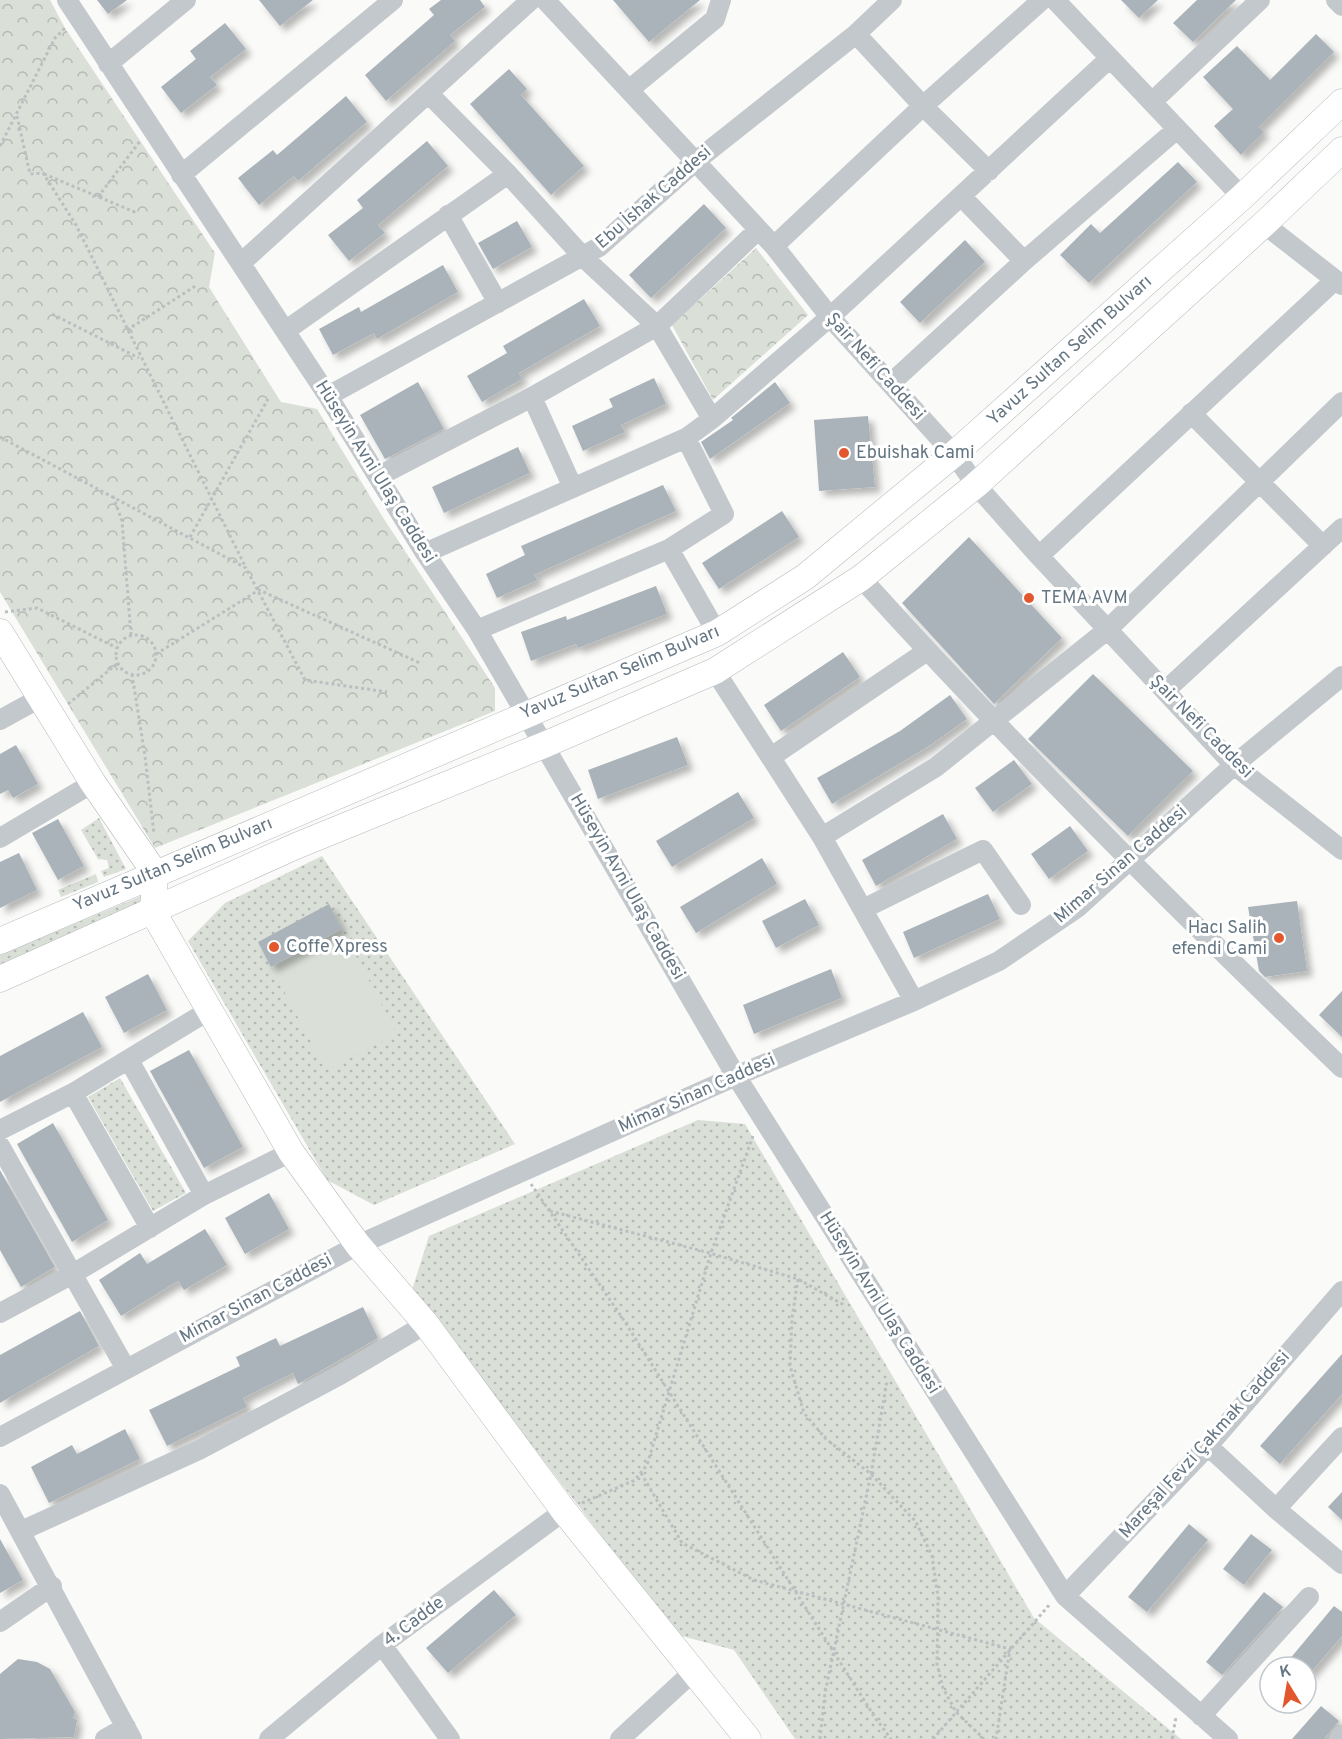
<svg xmlns="http://www.w3.org/2000/svg" width="1342" height="1739" viewBox="0 0 1342 1739" font-family="Overpass,sans-serif">
  <style>
    .grass { fill: url(#grass-dots) }
    .park { fill: url(#park-crowns) }
    .pitch { fill: #dadfd7 }
    .building { fill: #aab3b9; filter: url(#shadow) }
    .lines { fill: none; stroke-linecap: round; stroke-linejoin: round }
    .major-casing { stroke: #b5babe; stroke-width: 27 }
    .path { stroke: #bbbfc2; stroke-width: 3; stroke-dasharray: 3 3; stroke-linecap: butt }
    .minor { stroke: #c3c8cc; stroke-width: 20 }
    .major { stroke: #fff; stroke-width: 26 }
    .poi-dot { fill: #e4572e; stroke: #fff; stroke-width: 2 }
    .labels { text-anchor: middle; dominant-baseline: central; stroke-width: 6; stroke-linejoin: round; paint-order: stroke }
    .street-label { font-size: 18px; fill: #657683; stroke: #fff }
    .poi-label { font-size: 18px; fill: #657683; stroke: #fff; text-anchor: start }
  </style>
  <defs>
    <pattern id="grass-dots" width="8" height="8" patternUnits="userSpaceOnUse" patternTransform="scale(1.5)"><rect width="8" height="8" fill="#dadfd7"/><path d="M2 2h.1M6 6h.1" fill="none" stroke="#b4b9b4" stroke-width="1.8" stroke-linecap="round"/></pattern>
    <pattern id="park-crowns" width="20" height="18" patternUnits="userSpaceOnUse" patternTransform="scale(1.5)"><rect width="20" height="18" fill="#dadfd7"/><path d="M2 6a3 3 0 1 1 6 0M12 15a3 3 0 1 1 6 0" fill="none" stroke="#b4b9b4"/></pattern>
    <filter id="shadow"><feDropShadow dx="5.5" dy="5.5" stdDeviation="3" flood-color="#0004"/></filter>
  </defs>
  <rect width="100%" height="100%" fill="#fafaf8"/>
  <path class="grass" d="M99,818L126,869L104,877L101,871L109,868L107,860L98,859L81,830Z
    M322,856L515,1144L374,1205L327,1180L188,941L225,903Z
    M96,874L98,882L61,897L58,890Z
    M141,896L147,905L0,967V955Z
    M120,1078L186,1193L153,1211L88,1097Z
    M698,1120L745,1124L1034,1618L1181,1739H795L734,1650L678,1635L412,1290L429,1236Z"/>
  <path class="park" d="M0,0H50L65,28L215,253L209,287L281,402L317,409L382,516L495,688V711L155,848L0,592Z
    M756,248L808,315L713,400L672,325Z"/>
  <path class="pitch" d="M342,929L397,1034L326,1070L271,967Z"/>
  <path class="building" d="M97,0H127L108,14Z
    M259,0H313L280,26Z
    M441,0H480L485,7L450,35L455,41L386,101L365,75L434,15L429,9Z
    M613,0H700L649,42Z
    M1121,0H1158L1139,18Z
    M1197,0H1236L1193,42L1173,23Z
    M225,23L246,49L210,77L217,85L181,113L161,87L196,59L190,51Z
    M1316,34L1334,52L1259,127L1264,132L1241,155L1214,126L1233,109L1203,77L1237,46L1270,80Z
    M509,69L527,89L521,95L584,166L551,195L470,104Z
    M346,96L367,122L298,181L294,176L259,205L238,178L273,150L277,155Z
    M427,141L448,166L378,225L385,233L349,261L328,235L363,208L357,200Z
    M1178,162L1197,182L1089,283L1060,255L1091,224L1100,233Z
    M704,204L726,228L651,298L629,275Z
    M517,221L532,247L493,269L478,243Z
    M965,240L985,262L920,323L900,302Z
    M443,265L458,292L377,339L374,333L333,355L319,329L359,307L361,312Z
    M584,299L600,326L519,373L522,379L482,402L467,376L507,353L503,346Z
    M654,378L666,404L621,425L625,432L583,451L572,426L613,407L609,399Z
    M418,382L444,429L385,459L360,415Z
    M775,382L790,403L710,459L701,442L733,420L731,418Z
    M868,416L875,487L819,491L814,420Z
    M518,447L530,473L444,513L432,487Z
    M663,485L676,511L534,575L538,580L497,598L486,574L525,555L521,546Z
    M782,511L799,537L719,589L702,563Z
    M969,537L1062,638L994,704L902,603Z
    M656,586L667,614L578,648L576,644L531,661L521,632L566,616L567,620Z
    M843,652L860,677L781,731L764,705Z
    M1093,674L1193,771L1128,836L1028,739Z
    M950,695L967,719L929,746L832,804L817,778L900,731Z
    M677,737L688,765L598,799L588,770Z
    M16,745L38,784L13,798L8,790L0,794V754Z
    M1014,760L1032,784L993,812L975,788Z
    M738,792L754,818L672,867L656,841Z
    M943,814L957,839L876,886L862,860Z
    M58,819L84,866L58,880L32,833Z
    M1070,826L1088,851L1049,879L1031,854Z
    M19,853L37,890L0,908V862Z
    M762,858L777,884L696,933L680,907Z
    M988,894L1000,919L914,958L903,932Z
    M805,899L819,925L776,948L762,921Z
    M1297,901L1307,971L1265,977L1259,971L1248,907Z
    M329,904L342,929L271,967L258,942Z
    M831,969L842,998L754,1034L743,1005Z
    M148,974L167,1010L124,1033L105,997Z
    M1342,991V1037L1319,1015Z
    M83,1012L102,1047L0,1102V1056Z
    M189,1050L243,1147L204,1168L150,1071Z
    M53,1123L108,1220L72,1242L17,1144Z
    M0,1170L55,1267L21,1287L0,1250Z
    M269,1193L289,1229L245,1254L225,1218Z
    M205,1229L227,1265L184,1290L178,1281L121,1316L99,1280L140,1253L147,1264Z
    M363,1307L378,1338L298,1384L293,1373L243,1398L247,1407L167,1446L149,1410L240,1366L236,1357L276,1338L280,1346Z
    M80,1311L99,1346L0,1403V1355Z
    M1342,1354V1394L1280,1464L1260,1446Z
    M125,1429L140,1459L49,1503L31,1467L72,1445L77,1454Z
    M1342,1492V1520L1328,1507Z
    M1189,1524L1208,1540L1147,1612L1128,1597Z
    M1251,1534L1272,1550L1244,1585L1223,1569Z
    M0,1539L23,1580L0,1593Z
    M494,1590L516,1615L448,1673L426,1648Z
    M1264,1592L1283,1607L1222,1675L1206,1662Z
    M1334,1606L1342,1612V1636L1306,1678V1667H1283Z
    M18,1659L37,1662L50,1669L75,1712L73,1718L77,1720L74,1737L0,1739V1674Z
    M1321,1706L1339,1721L1324,1739H1292Z"/>
  <g class="lines">
    <defs>
      <path id="major" d="M0,632L93,783L155,873L153,912L291,1152L358,1245L426,1324L564,1511L748,1739
        M0,941L717,633L805,577L954,454L1242,197L1342,102
        M0,979L296,846L544,745L715,671L861,578L976,485L1264,224L1342,150"/>
    </defs>
    <use href="#major" class="major-casing"/>
    <path class="path" d="M17,116L30,174L43,173L76,225L246,568
      M0,146L55,38L66,27
      M44,174L137,213
      M98,197L140,141
      M52,314L139,358
      M127,330L197,285
      M0,437L246,568L305,680L387,692
      M113,496L122,521L131,635
      M190,537L268,399
      M5,612L37,608L117,648
      M116 655a20 20 0 1 1 40 0a20 20 0 1 1-40 0Z
      M156,654L259,590L420,663
      M132,674L145,756L154,834
      M68,704L118,663
      M531,1184L623,1319L876,1719L891,1739
      M550,1211L706,1252L798,1279L844,1305
      M798,1279L792,1318L790,1366L804,1413L826,1439L871,1474L916,1522L932,1556L938,1597L937,1664L943,1688L956,1712L984,1739
      M641,1473L682,1543L754,1580L1010,1649L996,1739
      M582,1503L635,1480L647,1465L711,1253L753,1136
      M820,1739L825,1693L871,1474L887,1381
      M933,1739L1051,1603
      M1172,1739L1176,1717"/>
    <path class="minor" d="M67,0L328,396L425,553L477,630L736,1076L1065,1596L1228,1739
      M545,0L774,246L830,317L954,454L976,485L1039,556L1234,765L1342,850
      M1055,0L1242,197
      M1336,0L1342,6
      M856,34L923,106L989,171
      M108,64L186,0
      M630,89L715,19L721,0
      M1152,102L1260,0
      M181,175L393,0
      M961,196L1024,261
      M448,215L498,303
      M1264,224L1342,285
      M774,246L923,106L1042,0
      M241,263L531,0
      M285,331L508,174
      M891,383L1024,261L1177,129
      M328,396L599,247L696,161L856,34L892,0
      M532,397L573,488
      M1191,413L1323,546
      M712,419L830,317L1110,58
      M379,476L532,397L657,326L583,257L508,174L430,95
      M669,549L717,633
      M425,553L686,438L712,419L657,326L758,230
      M1039,556L1335,280
      M861,578C1015,748 1177,910 1342,1068
      M477,630L669,549L724,514L686,438
      M715,671L822,837L914,1001
      M1165,691L1342,528
      M0,720L40,698
      M771,757L927,651
      M822,837L936,767L1107,630L1342,402
      M0,838L93,783
      M863,909L983,850L1021,905
      M129,1060L204,1195
      M73,1093L150,1228
      M0,1130L73,1093L208,1011
      M0,1146L126,1369
      M0,1313L71,1275L204,1195L291,1152
      M0,1437L358,1245L736,1076L914,1001L999,961L1077,908L1234,765L1342,676
      M1208,1446L1276,1509L1342,1564
      M0,1494L132,1739
      M1276,1509L1342,1437
      M21,1531L199,1450L340,1375L426,1324
      M1065,1596L1208,1446L1342,1291
      M0,1622L52,1586
      M382,1645L450,1739
      M1201,1716L1309,1597
      M105,1739L126,1727
      M269,1739L382,1645L564,1511
      M620,1739L694,1671
      M1339,1739L1342,1735"/>
    <use href="#major" class="major"/>
  </g>
  <g class="poi-dot">
    <circle cx="844" cy="453" r="6"/>
    <circle cx="1029" cy="598" r="6"/>
    <circle cx="1279" cy="938" r="6"/>
    <circle cx="274" cy="947" r="6"/>
  </g>
  <g class="labels">
    <g class="street-label">
      <text transform="translate(654 198) rotate(-41)">Ebu İshak Caddesi</text>
      <text transform="translate(1070 351) rotate(-42)">Yavuz Sultan Selim Bulvarı</text>
      <text transform="translate(875 367) rotate(48)">Şair Nefi Caddesi</text>
      <text transform="translate(375 472) rotate(58)">Hüseyin Avni Ulaş Caddesi</text>
      <text transform="translate(620 673) rotate(-23)">Yavuz Sultan Selim Bulvarı</text>
      <text transform="translate(1201 727) rotate(45)">Şair Nefi Caddesi</text>
      <text transform="translate(173 865) rotate(-23)">Yavuz Sultan Selim Bulvarı</text>
      <text transform="translate(1121 865) rotate(-41)">Mimar Sinan Caddesi</text>
      <text transform="translate(627 887) rotate(60)">Hüseyin Avni Ulaş Caddesi</text>
      <text transform="translate(697 1094) rotate(-24)">Mimar Sinan Caddesi</text>
      <text transform="translate(256 1299) rotate(-28)">Mimar Sinan Caddesi</text>
      <text transform="translate(879 1303) rotate(58)">Hüseyin Avni Ulaş Caddesi</text>
      <text transform="translate(1205 1445) rotate(-48)">Mareşal Fevzi Çakmak Caddesi</text>
      <text transform="translate(414 1622) rotate(-37)">4. Cadde</text>
    </g>
    <g class="poi-label">
      <text x="856" y="453">Ebuishak Cami</text>
      <text x="1041" y="598">TEMA AVM</text>
      <text x="1267" y="928" text-anchor="end">Hacı Salih<tspan x="1267" dy="21">efendi Cami</tspan></text>
      <text x="286" y="947">Coffe Xpress</text>
    </g>
  </g>
  <g transform="translate(1288 1685) rotate(349)"><circle r="28" fill="#ffffff" stroke="#c1c8cd" stroke-width="1.5"/>
  <path d="M0-4.5L10 22L0 15L-10 22Z" fill="#e4572e"/>
  <text y="-9" font-size="16" font-weight="bold" text-anchor="middle" fill="#657683">K</text>
  </g>
</svg>
